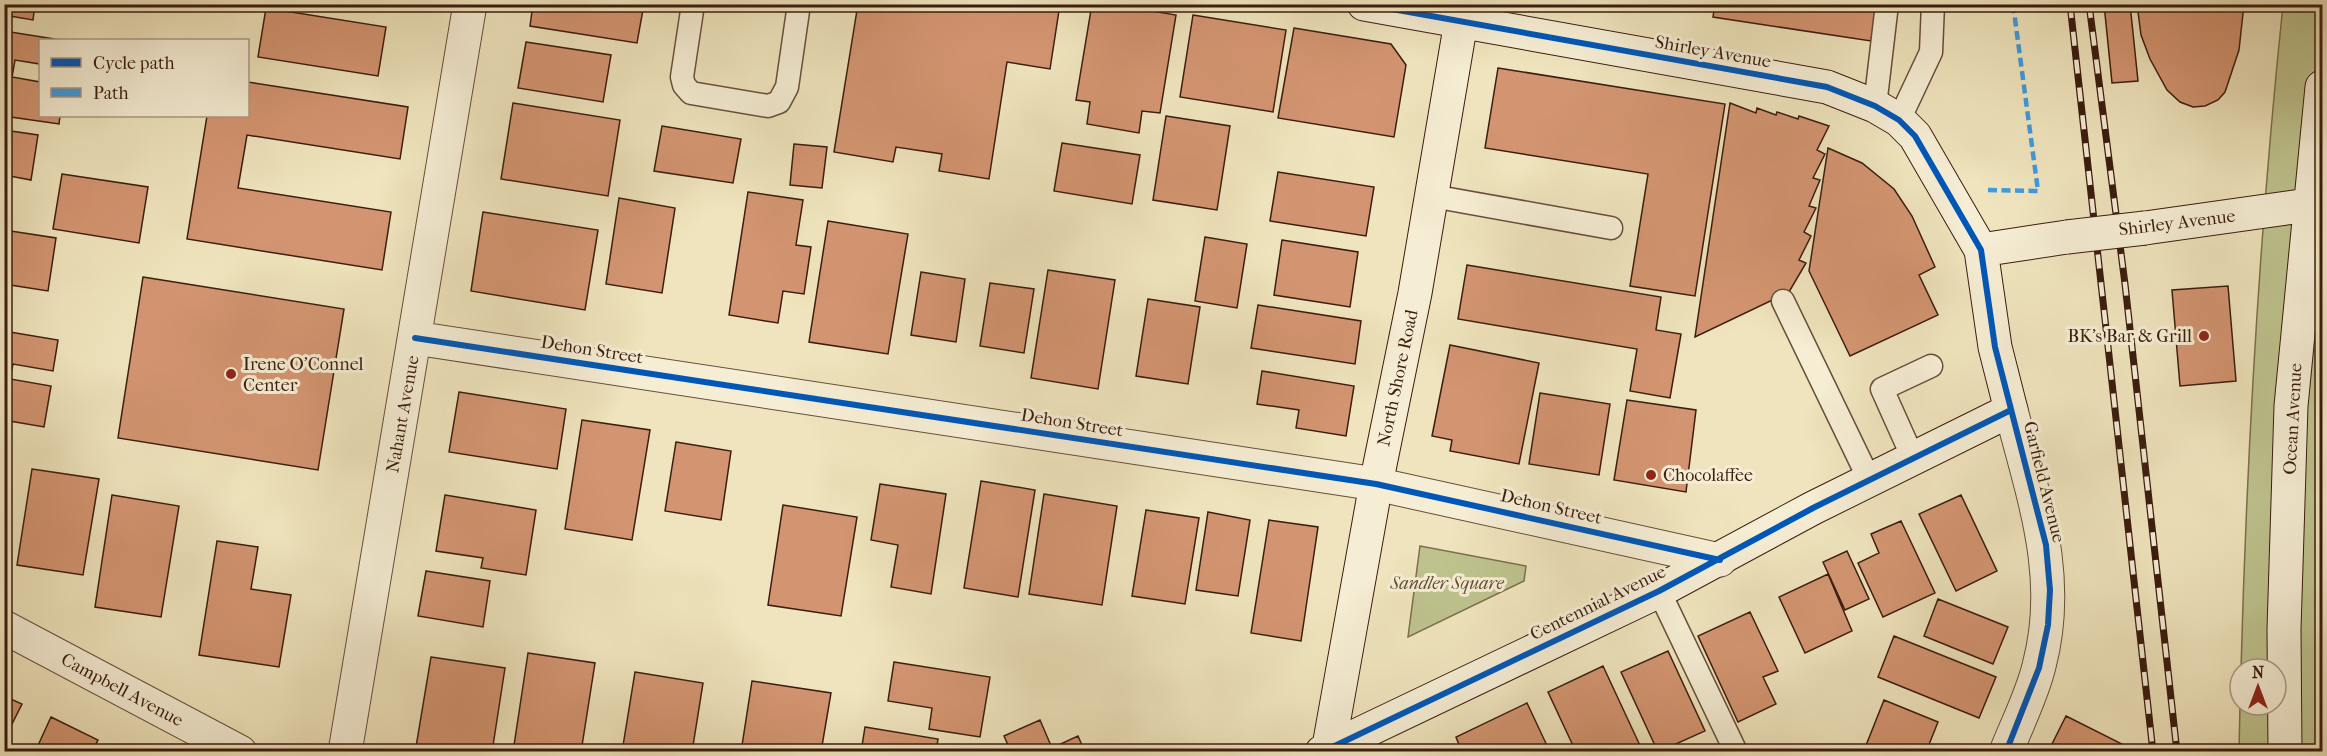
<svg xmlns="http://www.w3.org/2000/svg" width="2327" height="756" viewBox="0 0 2327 756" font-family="'IM FELL French Canon',serif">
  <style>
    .green { fill: #bec38e; stroke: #7c704e; stroke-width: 1.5 }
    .building { fill: #d39571; stroke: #3b1c0f; stroke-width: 1.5 }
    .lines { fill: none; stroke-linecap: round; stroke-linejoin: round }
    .lane-casing { stroke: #684e3a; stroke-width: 25 }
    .street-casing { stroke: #684e3a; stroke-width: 35 }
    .secondary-casing { stroke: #3b1c0f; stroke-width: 35 }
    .lane { stroke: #f5edd4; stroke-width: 22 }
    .street { stroke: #f5edd4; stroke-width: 33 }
    .secondary { stroke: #f5edd4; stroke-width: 33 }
    .rail-casing { stroke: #3b1c0f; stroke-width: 7 }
    .rail { stroke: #f5edd4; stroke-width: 4.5; stroke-dasharray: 14; stroke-linecap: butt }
    .secondary-bridge-casing { stroke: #3b1c0f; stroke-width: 35; stroke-linecap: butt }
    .secondary-bridge { stroke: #f5edd4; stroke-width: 33 }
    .quiet { stroke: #3f9bde; stroke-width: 4.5; stroke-dasharray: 9 4.5; stroke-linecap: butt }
    .cycleway-casing { stroke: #f5edd4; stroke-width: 10 }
    .cycleway { stroke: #0057b8; stroke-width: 6 }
    .poi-dot { fill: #8f2418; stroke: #f5edd4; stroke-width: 2 }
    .labels { text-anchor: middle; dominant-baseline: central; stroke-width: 6; stroke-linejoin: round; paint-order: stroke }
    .street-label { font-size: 18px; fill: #3b1c0f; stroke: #f5edd4 }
    .poi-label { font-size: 18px; fill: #3b1c0f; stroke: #f5edd4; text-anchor: start }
    .park-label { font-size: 18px; font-style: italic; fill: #624e35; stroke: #f5edd4 }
  </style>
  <rect width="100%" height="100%" fill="#efe4bd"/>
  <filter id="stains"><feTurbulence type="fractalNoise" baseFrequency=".00333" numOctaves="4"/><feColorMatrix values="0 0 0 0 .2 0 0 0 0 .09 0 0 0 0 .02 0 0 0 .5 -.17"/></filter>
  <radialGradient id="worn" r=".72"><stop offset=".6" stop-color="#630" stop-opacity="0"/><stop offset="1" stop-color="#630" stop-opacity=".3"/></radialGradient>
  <path class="green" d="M2283,5H2322V751L2239,752L2240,705H2276V669H2241C2247,447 2260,225 2283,5Z
    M1420,546L1526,566L1524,581L1408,637Z"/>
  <path class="building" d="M4,4H35L33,20L4,15Z
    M533,4H644L637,43L530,26Z
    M858,4H1060L1050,69L1007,62L989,179L939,171L942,154L896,147L893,162L834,152Z
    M1092,4H1111L1176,15L1160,113L1142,111L1139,133L1087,124L1090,102L1076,100Z
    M1715,4H1877L1871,41L1713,17Z
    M2104,4H2130L2138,81L2112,83Z
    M2244,4L2239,50L2225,92L2218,100L2205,106L2193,107L2180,102L2167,90L2150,59L2141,35L2137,4Z
    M266,8L386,27L378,76L258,57Z
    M1193,15L1286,30L1273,112L1180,97Z
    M1294,28L1391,44L1406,65L1394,137L1278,118Z
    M4,31L61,40H40V64L15,60L12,77L40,82V116H60L59,124L4,116Z
    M526,42L611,55L603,102L518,88Z
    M1498,68L1725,104L1695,296L1630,286L1648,174L1485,148Z
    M248,82L408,107L400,159L247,135L238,188L391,212L382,270L187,239L207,116H248Z
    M513,103L620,120L608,196L501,179Z
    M1730,103L1756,113L1757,108L1776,115L1777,112L1798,119L1799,116L1829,126L1817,150L1825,154L1813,178L1820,180L1809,206L1816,208L1804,232L1811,236L1799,260L1806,263L1789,292L1695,337Z
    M1166,116L1230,126L1217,210L1153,200Z
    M662,126L741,139L733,183L654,171Z
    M4,130L38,135L31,180L4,175Z
    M1062,143L1140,155L1132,204L1054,191Z
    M794,144L827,147L822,188L790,185Z
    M1828,148L1862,163L1894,189L1912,216L1935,267L1919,275L1938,315L1850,356L1809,271Z
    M1278,172L1374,187L1366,236L1270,221Z
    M62,174L148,187L139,243L53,229Z
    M748,192L803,200L796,245L811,247L804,294L783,291L778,323L729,315Z
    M619,198L675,208L662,293L606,284Z
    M483,212L598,230L585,310L471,291Z
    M828,221L908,234L888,354L809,342Z
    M4,230L56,238L48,291L4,284Z
    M1205,237L1247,244L1237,308L1195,301Z
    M1282,240L1358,252L1350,307L1274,295Z
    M1467,265L1661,297L1656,330L1681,334L1670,398L1630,391L1637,349L1458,319Z
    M1048,270L1115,280L1098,389L1031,378Z
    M921,272L965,279L956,342L911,335Z
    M143,277L344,309L318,470L118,438Z
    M990,283L1034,289L1024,353L980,346Z
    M2228,286L2236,381L2180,386L2172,290Z
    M1148,299L1200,307L1188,384L1136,376Z
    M1258,305L1361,321L1355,364L1251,348Z
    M4,331L58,340L53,371L13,364L10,379L51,386L44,427L4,420Z
    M1450,345L1539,363L1519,464L1450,451L1452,440L1432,436Z
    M1262,371L1354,386L1346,436L1296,428L1299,410L1257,404Z
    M459,392L566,409L557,469L449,452Z
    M1540,393L1610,404L1599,475L1529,464Z
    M1627,400L1696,410L1686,492L1614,480Z
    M582,420L650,430L632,540L565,529Z
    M676,442L731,451L721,520L665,511Z
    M32,469L99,479L83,575L17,565Z
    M981,481L1035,490L1018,597L964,588Z
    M880,484L946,494L931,594L891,587L898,545L871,540Z
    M1044,494L1117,506L1102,605L1029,594Z
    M112,495L179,506L161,617L95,607Z
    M445,495L536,510L526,575L481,568L483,558L436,551Z
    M1961,495L1997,571L1956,591L1919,514Z
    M783,505L857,517L841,616L768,605Z
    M1146,510L1199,518L1185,604L1132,596Z
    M1208,512L1250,520L1238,596L1196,590Z
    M1269,520L1318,527L1301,641L1251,633Z
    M1901,521L1935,593L1883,617L1858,563L1879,553L1871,534Z
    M217,541L258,547L251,589L291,595L279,667L199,655Z
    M1847,551L1869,599L1845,610L1823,562Z
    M426,571L490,581L483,627L418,616Z
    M1828,574L1852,631L1805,653L1779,597Z
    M1938,599L2008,627L1993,664L1924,636Z
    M1750,612L1778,671L1763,677L1776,704L1738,722L1698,636Z
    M1894,636L1996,677L1979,718L1878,677Z
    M1668,651L1705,731L1658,752L1621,672Z
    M528,653L595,663L581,752H513Z
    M431,657L505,668L492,752H445L416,747Z
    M894,662L990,677L980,737L929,729L932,708L888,701Z
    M1603,666L1643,752H1576L1548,692Z
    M635,672L703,683L692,752H622Z
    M752,681L831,693L821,752H741Z
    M4,696L22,704L4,740Z
    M1884,700L1938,722L1926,752H1873L1865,748Z
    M1527,703L1550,752H1462L1456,737Z
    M2066,716L2122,744L2119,752H2059L2051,746Z
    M51,717L98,740L92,752H35Z
    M1040,720L1052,748L1078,736L1085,752H1011L1004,736Z
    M865,727L938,739L936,752H861Z"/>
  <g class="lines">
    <defs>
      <path id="lane" d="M693,4L682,77L684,85L691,93L768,106L779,102L787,87L799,4
        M1875,106L1887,4
        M1899,120L1931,52L1933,4
        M1432,196L1611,228
        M1783,301L1869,479
        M1913,458L1882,389L1931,366
        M1659,591L1736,752"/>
      <path id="street" d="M415,338L1376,484L1720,560
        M4,627L240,752
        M345,752L470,4
        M2006,752C2017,724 2032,695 2039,666C2063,576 2033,497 2011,410"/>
      <path id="secondary" d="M2145,228L2322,203
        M1981,250L2067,237
        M1322,752L1659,591L1813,508L2011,410L1995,347L1981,250L1915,136L1899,120L1875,106L1827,87L1364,4
        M1328,752L1376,484L1415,293L1464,4
        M2285,752L2284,629L2291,406L2322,87"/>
    </defs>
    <use href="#lane" class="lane-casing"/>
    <use href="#street" class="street-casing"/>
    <use href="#secondary" class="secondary-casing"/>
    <use href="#lane" class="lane"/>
    <use href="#street" class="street"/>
    <use href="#secondary" class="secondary"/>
    <defs>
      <path id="rail" d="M2070,4L2153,752
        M2089,4L2125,284L2177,752"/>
    </defs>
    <use href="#rail" class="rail-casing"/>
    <use href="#rail" class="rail"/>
    <defs>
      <path id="secondary-bridge" d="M2067,237L2145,228"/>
    </defs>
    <use href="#secondary-bridge" class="secondary-bridge-casing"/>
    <use href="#secondary-bridge" class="secondary-bridge"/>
    <path class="quiet" d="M1988,190L2038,191L2013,4"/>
    <defs>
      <path id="cycleway" d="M1364,4L1827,87L1875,106L1899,120L1915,136L1981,250L1995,347L2046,545L2050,590L2048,625L2039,668L2006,752
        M415,338L1376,484L1720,560
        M1322,752L1659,591L1813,508L2011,410"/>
    </defs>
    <use href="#cycleway" class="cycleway-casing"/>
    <use href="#cycleway" class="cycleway"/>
  </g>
  <g class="poi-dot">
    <circle cx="2204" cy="336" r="6"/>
    <circle cx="231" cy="374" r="6"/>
    <circle cx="1651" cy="475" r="6"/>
  </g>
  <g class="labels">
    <g class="street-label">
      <text transform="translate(1713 52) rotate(10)">Shirley Avenue</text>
      <text transform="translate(2177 223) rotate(-7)">Shirley Avenue</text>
      <text transform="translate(592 350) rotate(9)">Dehon Street</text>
      <text transform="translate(1398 378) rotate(-78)">North Shore Road</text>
      <text transform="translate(403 414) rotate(-80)">Nahant Avenue</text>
      <text transform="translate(2293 419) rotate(-87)">Ocean Avenue</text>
      <text transform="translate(1072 423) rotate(9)">Dehon Street</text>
      <text transform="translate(2044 482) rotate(76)">Garfield Avenue</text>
      <text transform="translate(1551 507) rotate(13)">Dehon Street</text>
      <text transform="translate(1598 603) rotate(-26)">Centennial Avenue</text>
      <text transform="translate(122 690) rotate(28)">Campbell Avenue</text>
    </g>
    <g class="poi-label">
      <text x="2192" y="336" text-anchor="end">BK's Bar &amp; Grill</text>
      <text x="243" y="364">Irene O'Connel<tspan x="243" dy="21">Center</tspan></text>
      <text x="1663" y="475">Chocolaffee</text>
    </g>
    <g class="park-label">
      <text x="1447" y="583">Sandler Square</text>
    </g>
  </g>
  <rect width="2327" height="756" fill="none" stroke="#efe4bd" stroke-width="24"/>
  <rect x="6" y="6" width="2315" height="744" fill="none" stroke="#3b1c0f" stroke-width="3"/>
  <rect x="12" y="12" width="2303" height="732" fill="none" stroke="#3b1c0f" stroke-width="1.5"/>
  <rect x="39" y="39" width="210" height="78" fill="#f5edd4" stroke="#ab9985" stroke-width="1.5"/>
  <rect x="51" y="58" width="30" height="9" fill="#0057b8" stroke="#ab9985" stroke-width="1.5"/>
  <text x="93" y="69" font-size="18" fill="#3b1c0f">Cycle path</text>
  <rect x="51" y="88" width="30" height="9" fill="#3f9bde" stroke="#ab9985" stroke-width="1.5"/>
  <text x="93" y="99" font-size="18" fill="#3b1c0f">Path</text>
  <g transform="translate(2258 687)"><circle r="28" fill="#f5edd4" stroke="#ab9985" stroke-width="1.5"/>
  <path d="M0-4.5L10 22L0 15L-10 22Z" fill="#8f2418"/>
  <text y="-9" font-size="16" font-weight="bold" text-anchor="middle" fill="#3b1c0f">N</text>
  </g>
  <rect width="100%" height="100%" filter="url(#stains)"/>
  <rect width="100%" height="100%" fill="url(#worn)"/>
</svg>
